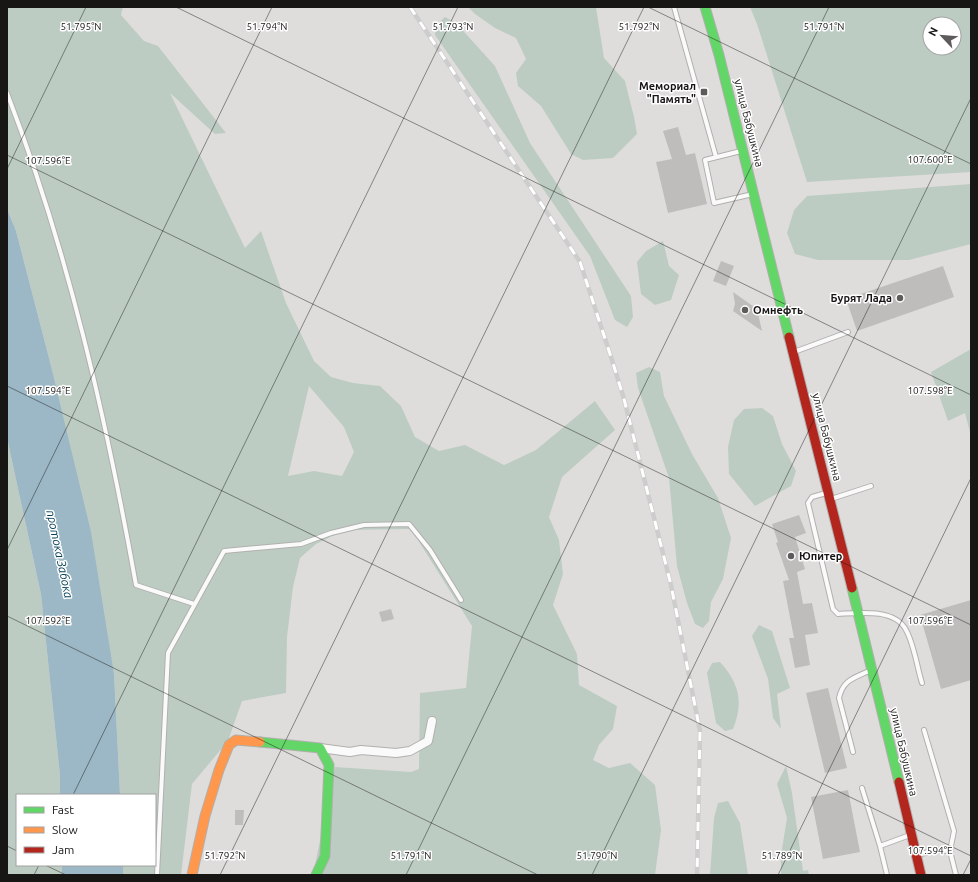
<svg xmlns="http://www.w3.org/2000/svg" width="978" height="882" viewBox="0 0 978 882" font-family="Ubuntu,sans-serif">
  <style>
    .green { fill: #bdccc3; fill-rule: evenodd }
    .water { fill: #9cb7c5 }
    .building { fill: #bfbdbb }
    .lines { fill: none; stroke-linecap: round; stroke-linejoin: round }
    .lane-casing { stroke: #b1b0ae; stroke-width: 6 }
    .street-casing { stroke: #b1b0ae; stroke-width: 10 }
    .fast-casing { stroke: #b1b0ae; stroke-width: 11 }
    .slow-casing { stroke: #b1b0ae; stroke-width: 11 }
    .jam-casing { stroke: #b1b0ae; stroke-width: 11 }
    .lane { stroke: #fafafa; stroke-width: 4 }
    .street { stroke: #fafafa; stroke-width: 8 }
    .fast { stroke: #63d668; stroke-width: 9 }
    .slow { stroke: #ff974d; stroke-width: 9 }
    .jam { stroke: #b3261e; stroke-width: 9 }
    .rail-casing { stroke: #cdcdcd; stroke-width: 4.5 }
    .rail { stroke: #fff; stroke-width: 3; stroke-dasharray: 9; stroke-linecap: butt }
    .ticks { fill: none; stroke: #171615; stroke-width: 1; stroke-opacity: 0.45 }
    .poi-dot { fill: #5d5c5a; stroke: #fff; stroke-width: 1.5 }
    .labels { text-anchor: middle; dominant-baseline: central; stroke-width: 3; stroke-linejoin: round; paint-order: stroke }
    .poi-label { font-size: 11px; font-weight: bold; fill: #171615; stroke: #fff; text-anchor: end }
    .street-label { font-size: 11px; fill: #171615; stroke: #fff }
    .water-label { font-size: 12px; font-style: italic; fill: #094258; stroke: #fff }
    .ticks-label { font-size: 10px; text-anchor: middle; fill: #171615; stroke: #fff; stroke-width: 3; stroke-linejoin: round; paint-order: stroke }
  </style>
  <rect width="100%" height="100%" fill="#dfdddb"/>
  <path class="green" d="M7,7H123L121,15L144,41L158,46L226,133L215,134L170,93L245,248L261,231L286,303L314,361L331,377L353,383L380,386L401,406L415,437L439,451L465,445L504,465L536,450L595,401L615,430L562,477L549,517L559,540L563,574L553,605L577,654L579,685L617,706L613,729L599,745L593,760L609,768L630,763L655,785L661,830L655,875H313L335,767L411,772L419,769L420,693L466,688L472,626L411,529L345,530L316,544L300,558L293,587L287,637L286,693L242,701L228,741L192,784L181,875H123V865H155V795H120L114,674L50,362L16,231L7,209ZM309,386L344,427L354,452L342,476L314,471L288,476Z
    M468,7H596L604,58L625,81L634,117L637,134L613,158L583,160L571,154L541,106L518,86L516,73L526,59L516,38L495,28L475,14Z
    M750,7H971V172L807,182L757,24ZM930,24H954V48H930Z
    M445,17L456,23L495,66L530,143L631,296L633,317L627,327L615,320L590,256L435,35L436,25Z
    M971,184V244L909,260H818L795,254L787,233L794,210L807,196Z
    M663,241L669,266L679,275L671,300L655,305L641,294L637,262L646,251Z
    M971,349V436L965,413L948,421L931,372Z
    M649,367L660,372L664,396L692,454L718,498L731,538L723,579L711,602L709,621L703,628L695,624L687,603L677,566L669,478L638,388L636,373Z
    M762,408L773,416L782,444L796,471L791,486L755,506L729,474L728,447L734,420L744,409Z
    M7,438L41,594L60,775V795H17V865H62V875H7Z
    M759,625L772,631L790,688L777,694L781,729L773,718L768,679L752,636Z
    M720,662C739,683 744,702 733,729L725,731L716,723L707,673L712,663Z
    M786,766L792,793L803,871L808,870L809,875H781V855L787,818L777,784Z
    M728,801L740,823L748,875H710L714,818L718,803Z"/>
  <path class="water" d="M7,209L16,231L50,362L91,532L114,674L120,795H60V775L41,594L7,438Z
    M62,865H123V875H62Z"/>
  <path class="building" d="M678,127L686,155L695,153L707,204L668,213L656,162L672,159L663,131Z
    M721,261L734,266L726,286L713,281Z
    M943,266L954,297L857,331L846,299Z
    M733,292L757,309L762,331L733,311L735,304Z
    M799,515L806,533L795,537L805,569L797,572L803,604L812,603L818,633L805,635L810,665L795,668L789,638H794L783,581L789,580L776,543L778,542L772,524Z
    M971,600V680L941,689L920,615Z
    M391,609L394,619L382,622L379,612Z
    M828,688L847,768L825,773L806,693Z
    M848,790L860,852L823,859L811,797Z
    M235,810H244L243,825H235Z"/>
  <g class="lines">
    <defs>
      <path id="lane" d="M674,7L716,157
        M7,93C68,251 106,418 136,585L194,604
        M741,151L705,160L714,203L753,194
        M794,352L848,332
        M826,493L812,497L808,503L833,609L838,614C858,613 895,608 906,630C914,644 917,667 922,683
        M831,499L871,486
        M924,730L954,831L950,851
        M853,752L839,698C843,679 855,678 871,670
        M862,788L880,846
        M918,855L935,850L950,851L956,875
        M157,875L168,653L224,551L301,544L331,533L364,525L409,524L430,550L461,600
        M887,875L880,846L910,835"/>
      <path id="street" d="M320,748L350,752L361,750L396,753L410,751L428,741L432,721"/>
      <path id="fast" d="M705,7L719,55L789,337
        M852,588L899,782
        M260,742L320,748L329,765L325,856L316,875"/>
      <path id="slow" d="M192,875L205,816L219,770L229,745L236,740L260,742"/>
      <path id="jam" d="M789,337L852,588
        M899,782L921,875"/>
    </defs>
    <use href="#lane" class="lane-casing"/>
    <use href="#street" class="street-casing"/>
    <use href="#fast" class="fast-casing"/>
    <use href="#slow" class="slow-casing"/>
    <use href="#jam" class="jam-casing"/>
    <use href="#lane" class="lane"/>
    <use href="#street" class="street"/>
    <use href="#fast" class="fast"/>
    <use href="#slow" class="slow"/>
    <use href="#jam" class="jam"/>
    <defs>
      <path id="rail" d="M410,7L580,262L612,360L624,399L671,585L700,731L697,875"/>
    </defs>
    <use href="#rail" class="rail-casing"/>
    <use href="#rail" class="rail"/>
  </g>
  <path class="ticks" d="M176,7L971,395M648,7L971,164M7,155L971,625M7,169L86,7M7,386L971,856M7,550L272,7M7,616L538,875M73,795L458,7M7,846L17,851M45,865L66,875M34,875L39,865M220,875L644,7M406,875L829,7M592,875L971,98M778,875L971,478M963,875L971,859"/>
  <g class="poi-dot">
    <rect x="700" y="88" width="8" height="8" rx="2"/>
    <circle cx="900" cy="298" r="4"/>
    <circle cx="745" cy="310" r="4"/>
    <circle cx="791" cy="556" r="4"/>
  </g>
  <g class="labels">
    <g class="poi-label">
      <text x="696" y="86">Мемориал<tspan x="696" dy="13">"Память"</tspan></text>
      <text x="892" y="298">Бурят Лада</text>
      <text x="753" y="310" text-anchor="start">Омнефть</text>
      <text x="799" y="556" text-anchor="start">Юпитер</text>
    </g>
    <g class="street-label">
      <text transform="translate(749 123) rotate(76)">улица Бабушкина</text>
      <text transform="translate(827 437) rotate(76)">улица Бабушкина</text>
      <text transform="translate(904 752) rotate(77)">улица Бабушкина</text>
    </g>
    <g class="water-label">
      <text transform="translate(60 554) rotate(78)">протока Забока</text>
    </g>
  </g>
  <g class="ticks-label">
    <text x="81" y="30">51.795°N</text>
    <text x="267" y="30">51.794°N</text>
    <text x="453" y="30">51.793°N</text>
    <text x="639" y="30">51.792°N</text>
    <text x="824" y="30">51.791°N</text>
    <text x="930" y="163">107.600°E</text>
    <text x="48" y="164">107.596°E</text>
    <text x="930" y="394">107.598°E</text>
    <text x="48" y="394">107.594°E</text>
    <text x="930" y="624">107.596°E</text>
    <text x="48" y="624">107.592°E</text>
    <text x="930" y="854">107.594°E</text>
    <text x="225" y="859">51.792°N</text>
    <text x="411" y="859">51.791°N</text>
    <text x="597" y="859">51.790°N</text>
    <text x="782" y="859">51.789°N</text>
  </g>
  <rect width="978" height="882" fill="none" stroke="#171615" stroke-width="16"/>
  <rect x="16" y="794" width="140" height="72" fill="#ffffff" stroke="#a2a2a1"/>
  <rect x="24" y="807" width="20" height="6" fill="#63d668" stroke="#a2a2a1"/>
  <text x="52" y="814" font-size="12" fill="#171615">Fast</text>
  <rect x="24" y="827" width="20" height="6" fill="#ff974d" stroke="#a2a2a1"/>
  <text x="52" y="834" font-size="12" fill="#171615">Slow</text>
  <rect x="24" y="847" width="20" height="6" fill="#b3261e" stroke="#a2a2a1"/>
  <text x="52" y="854" font-size="12" fill="#171615">Jam</text>
  <g transform="translate(942 36) rotate(296)"><circle r="19" fill="#ffffff" stroke="#a2a2a1"/>
  <path d="M0-3L7 15L0 10L-7 15Z" fill="#5d5c5a"/>
  <text y="-6" font-size="11" font-weight="bold" text-anchor="middle" fill="#171615">N</text>
  </g>
</svg>
